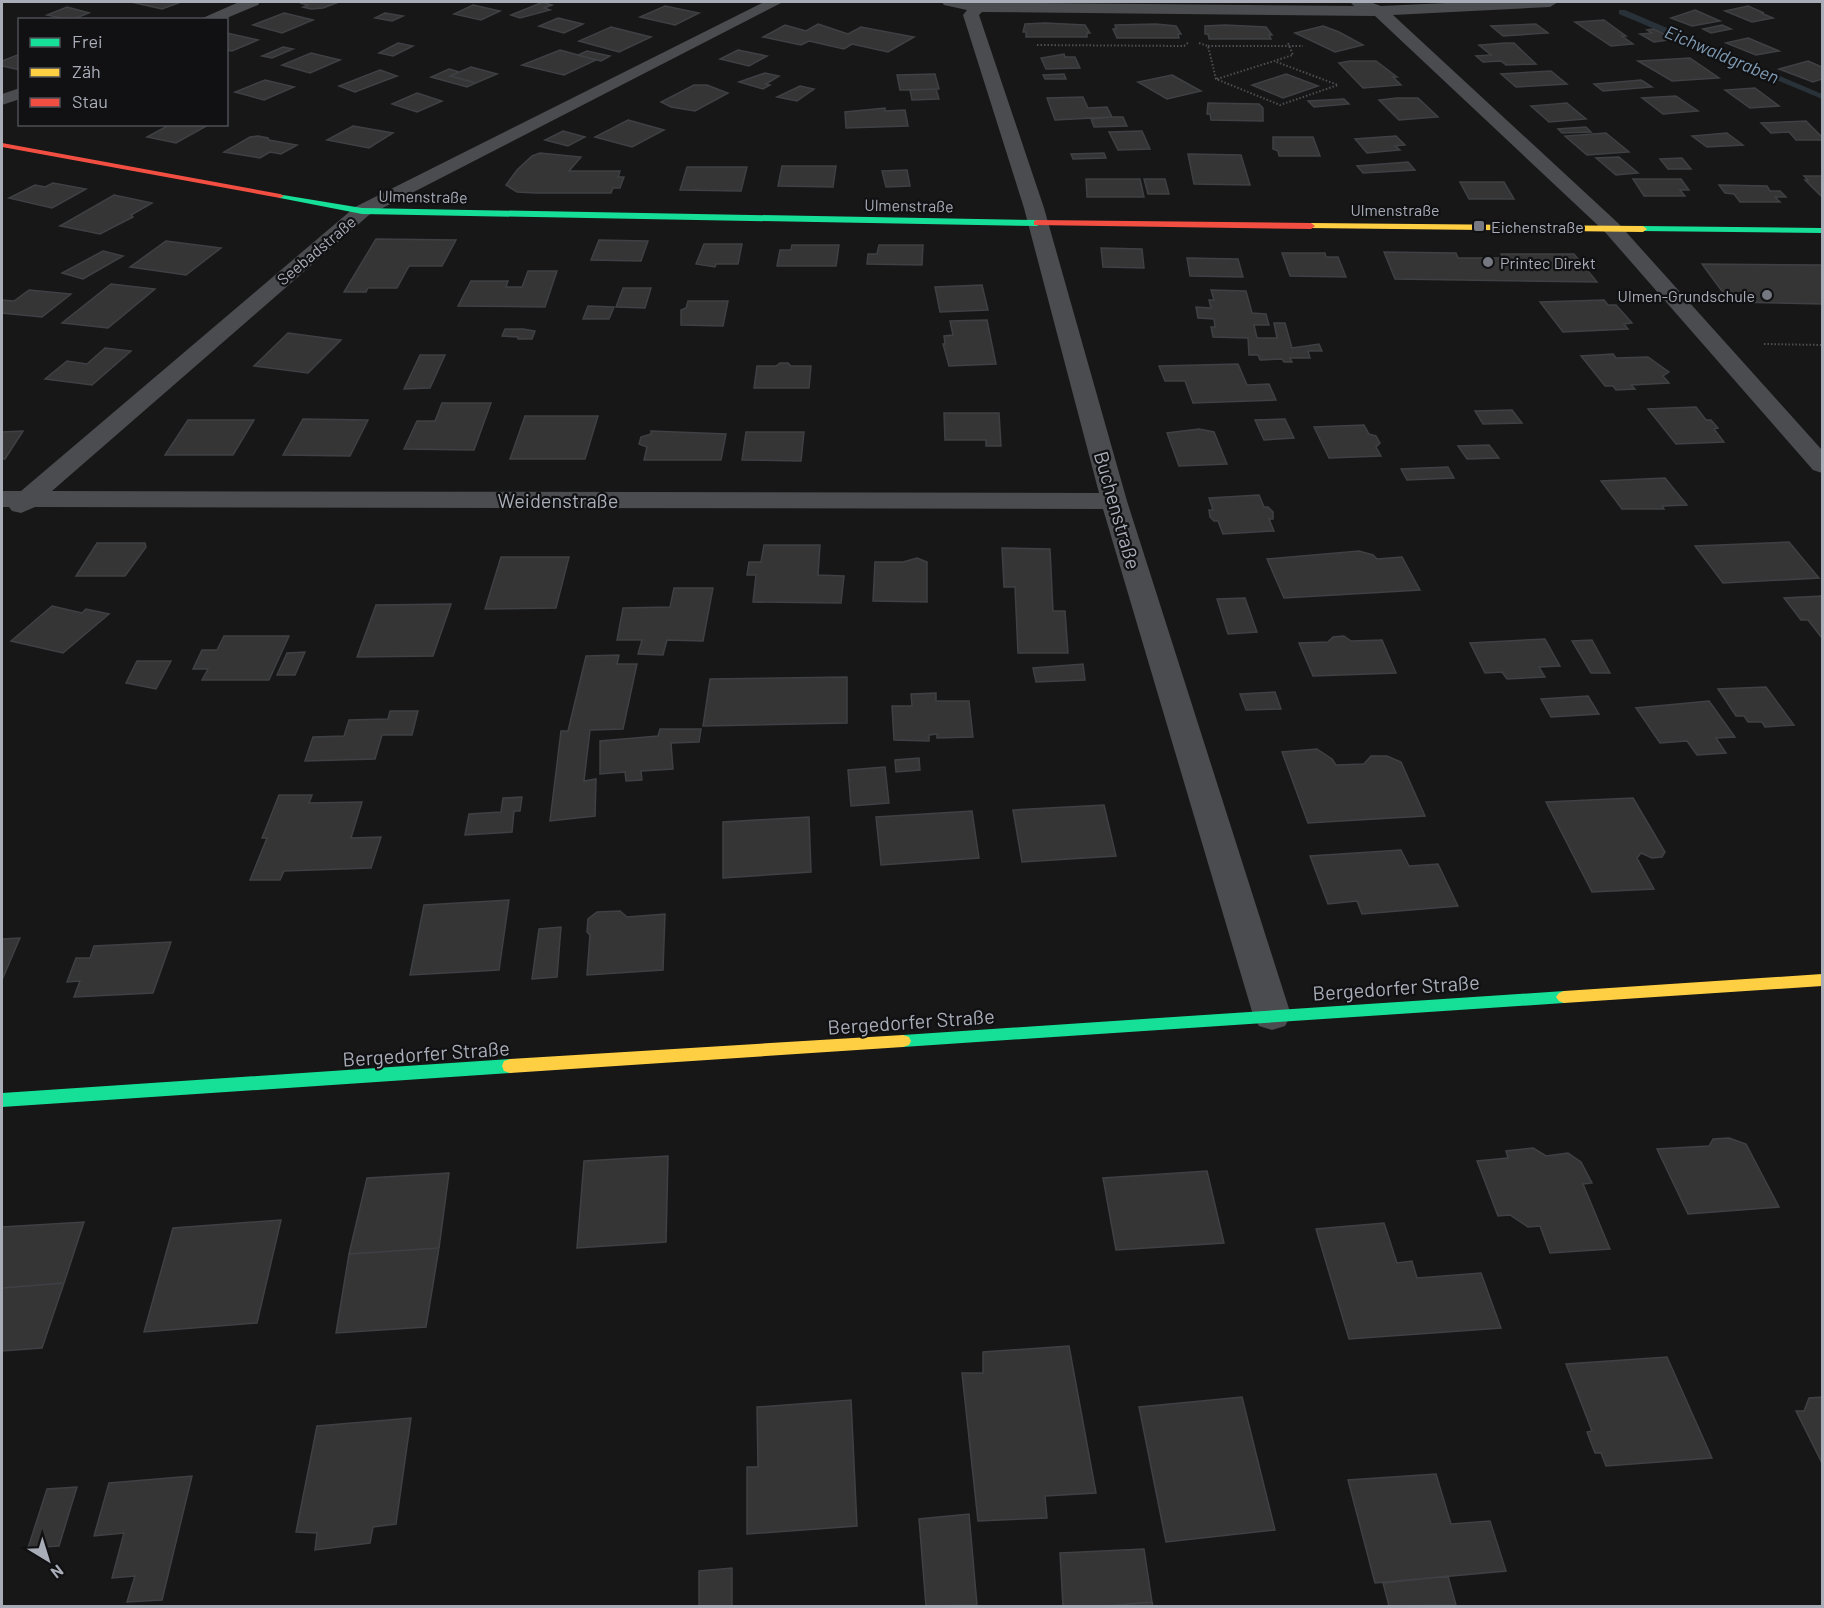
<svg xmlns="http://www.w3.org/2000/svg" width="1824" height="1608" viewBox="0 0 1824 1608" font-family="Barlow,sans-serif">
  <style>
    .lines { fill: none; stroke-linecap: round; stroke-linejoin: round }
    .stream { fill: #2a3239; fill-rule: evenodd }
    .building { fill: #353536; stroke: #3f4043; stroke-width: 1.5 }
    .path { stroke: #4d4e52; stroke-width: 2; stroke-dasharray: 1.5 2; stroke-linecap: butt }
    .street { fill: #4b4c50; fill-rule: evenodd }
    .fast { fill: #16e098; fill-rule: evenodd }
    .slow { fill: #ffcf43; fill-rule: evenodd }
    .jam { fill: #f24e42; fill-rule: evenodd }
    .poi-dot { fill: #757880; stroke: #111113; stroke-width: 2 }
    .labels { text-anchor: middle; dominant-baseline: central; stroke-width: 4.5; stroke-linejoin: round; paint-order: stroke }
    .far-street-label { font-size: 16px; fill: #a8adb8; stroke: #111113 }
    .far-poi-label { font-size: 16px; fill: #a8adb8; stroke: #111113; text-anchor: start }
    .far-water-label { font-size: 18px; font-style: italic; fill: #7f9bb3; stroke: #111113 }
    .street-label { font-size: 20px; fill: #a8adb8; stroke: #111113 }
  </style>
  <rect width="100%" height="100%" fill="#171717"/>
  <g class="lines">
    <path class="stream" d="M1619,10H1625L1822,94V99L1619,14Z"/>
  </g>
  <path class="building" d="M131,2H181L162,9Z
    M304,2H339L323,8L311,9L303,7L308,5L300,3Z
    M543,2L552,5L544,8L550,10L520,18L511,15Z
    M473,5L500,11L481,20L454,14Z
    M665,6L699,13L675,25L640,17Z
    M1748,6L1764,13H1761L1773,18L1752,22L1725,11Z
    M67,7L89,13L71,20L47,15Z
    M1695,10L1720,21L1692,26L1671,18Z
    M284,13L313,20L282,33L253,25Z
    M385,13L403,16L392,21L375,18Z
    M558,18L583,24L564,33L539,26Z
    M1604,20L1626,36H1622L1633,44L1611,46L1575,22Z
    M1045,23L1085,25L1090,33H1087V37H1026V32H1023L1025,24Z
    M818,24L848,34L861,27L914,37L888,52L852,44L844,49L809,41L801,45L763,37L785,25L806,31Z
    M1156,24L1176,26L1181,34H1178L1179,38H1117L1113,29H1116L1115,25Z
    M1536,24L1548,33L1503,36L1491,26Z
    M1225,25L1266,27L1272,35H1269L1271,39H1209L1208,34H1205V26Z
    M1722,25L1731,29L1711,33L1703,29Z
    M1323,26L1339,32L1363,45L1335,52L1295,33Z
    M611,27L651,37L619,52L579,41Z
    M1653,29L1660,32L1674,39L1654,42L1640,34L1652,33L1647,30Z
    M226,33H227L258,40L232,51L226,50Z
    M1748,38L1779,51L1756,55L1726,43Z
    M398,43L413,46L393,56L379,53Z
    M1505,43H1514L1536,64L1506,65L1501,61L1483,62L1476,56L1491,55L1479,45Z
    M283,47L293,49L272,58L262,56Z
    M560,50L596,60L564,75L522,65Z
    M738,50L767,56L749,66L720,59Z
    M587,51L610,56L601,61L578,55Z
    M311,53L340,60L310,73L282,65Z
    M20,54V70L2,66V61Z
    M1064,54L1065,57H1075L1080,68L1046,69L1041,58Z
    M1690,58L1719,78L1672,81L1638,61Z
    M1350,61H1376L1397,77H1393L1401,85L1363,88L1339,63Z
    M1808,61L1822,67V79L1813,82L1779,69Z
    M471,67L497,74L476,83L450,76Z
    M449,69L459,72L450,76L476,83L467,87L431,77Z
    M380,70L397,76L355,92L339,86Z
    M1551,71L1567,84L1516,87L1501,74Z
    M765,73L779,76L766,84L770,85L763,89L739,82Z
    M935,74L939,89L900,90L897,75Z
    M1064,74L1066,79H1045L1043,75Z
    M1286,74L1318,86L1283,98L1252,85Z
    M1172,75L1201,91L1167,99L1138,82Z
    M265,80L294,87L264,100L235,92Z
    M1641,80L1652,87L1603,91L1594,84Z
    M694,85H707L728,93L695,111L671,107L661,102Z
    M800,86L814,89L797,101L777,97Z
    M1755,88L1779,106L1750,108L1725,90Z
    M936,89L939,99L912,100L910,90Z
    M417,93L442,101L417,112L392,104Z
    M1676,96L1698,111L1663,114L1642,98Z
    M1083,97L1088,108L1107,107L1112,117L1055,120L1047,98Z
    M1397,98H1418L1438,117L1399,120L1379,100Z
    M1344,99L1349,104L1314,107L1308,101Z
    M1208,103L1259,104L1263,108V121L1211,120L1210,114H1207Z
    M1567,103L1586,119L1549,122L1531,106Z
    M885,108V111L905,110L908,126L846,128L845,112Z
    M1112,117H1123L1127,126L1094,127L1091,119Z
    M628,120L664,130L632,147L595,137Z
    M1806,121L1822,137V140H1796L1789,132L1771,133L1761,123Z
    M171,124H210L176,143L147,137Z
    M353,126L393,133L369,148L327,140Z
    M1586,127L1591,132L1562,133L1558,129Z
    M563,131L585,137L568,146L545,140Z
    M1142,131L1150,149L1118,150L1109,132Z
    M1606,133L1629,152L1587,155L1565,136Z
    M1727,133L1743,145L1707,147L1692,136Z
    M258,136L268,138L269,140L297,145L281,154L270,152L260,158L224,152L250,137Z
    M1396,136L1405,145L1395,146L1400,150L1367,153L1355,139Z
    M1273,137H1313L1320,156H1279L1278,151L1273,149Z
    M540,153L581,157L569,171H620L618,177H624L620,188H613L611,193H536L517,192L506,185L517,170L532,156Z
    M1104,153L1106,158L1073,159L1071,154Z
    M1188,154L1241,155L1250,185L1194,184Z
    M1619,157L1638,173L1616,175L1596,158Z
    M1682,158L1691,169H1668L1660,159Z
    M1408,162L1415,170L1363,173L1357,166Z
    M782,166H836L833,187L778,186Z
    M687,167H747L741,191L680,190Z
    M907,170L910,186L886,187L882,171Z
    M1804,176H1822V197L1805,180H1808Z
    M1086,179H1140L1144,197H1087Z
    M1144,179H1165L1169,194H1148Z
    M1633,179H1681L1689,190H1680L1685,196H1644Z
    M1460,182H1504L1514,199H1469Z
    M53,183L86,189L52,208L9,198L35,185L45,187Z
    M1719,185L1767,186L1770,191H1780L1786,197H1775L1780,202H1740L1734,194L1725,193Z
    M114,195L152,203L131,215L133,217L100,234L60,226Z
    M376,239L456,240L442,266H409L397,288H368L366,292H344Z
    M599,240L648,241L641,261L591,260Z
    M166,241L221,248L186,275L130,267Z
    M704,244H742L738,264H716L715,267L696,264Z
    M792,245H839L836,266H777L780,250H791Z
    M879,245H923L922,265L867,264L868,254H877Z
    M1101,248L1142,249L1144,268L1103,267Z
    M103,251L123,256L83,279L62,273Z
    M1384,252L1456,253L1458,258H1503L1501,254H1574L1597,282L1395,279Z
    M1282,253H1325L1326,257H1338L1346,277L1290,276Z
    M1187,258L1238,259L1243,277L1190,276Z
    M1702,264L1822,265V304L1730,302Z
    M528,271H557L545,307L458,306L471,281H508L506,287H522Z
    M111,284L155,289L108,328L62,323Z
    M982,285L988,310L940,312L935,287Z
    M623,288H651L645,308L616,307Z
    M29,290L71,294L42,317L2,313V300L14,301Z
    M1211,290L1246,291L1252,313L1266,314L1269,325H1254L1257,338H1277L1274,323H1285L1292,348L1319,344L1322,351H1308L1310,358H1290L1292,362H1284L1282,359L1260,360L1258,355H1249L1248,338L1213,337L1211,327H1215L1214,319L1198,318L1196,307L1211,308L1209,300H1214Z
    M1604,300L1608,305H1616L1632,323L1624,324L1628,329L1563,332L1540,302Z
    M688,301H728L723,326L681,325V310L686,308Z
    M588,306L614,307L609,319H583Z
    M987,320L996,364L949,366L943,344H945L944,336L953,335L950,321Z
    M505,329H523L535,331L532,339H518V337L502,336Z
    M288,333L341,340L308,373L254,366Z
    M105,348L131,351L92,385L45,379L67,361L87,364Z
    M1613,354L1616,358L1648,357L1669,372L1663,376L1669,383L1631,385L1635,389L1616,390L1613,386H1605L1581,356Z
    M420,355H445L430,388L404,389Z
    M780,363H788L791,366H811L809,388H754L757,366H776Z
    M1238,364L1247,385L1269,384L1276,400L1193,403L1185,381H1165L1159,366Z
    M442,403H491L474,450L404,449L417,421H435Z
    M1696,407L1706,420H1711L1718,428L1714,429L1724,442L1676,444L1648,409Z
    M1512,410L1522,423L1483,424L1475,411Z
    M944,413H999L1001,446H986V440H945Z
    M525,416H598L585,459H510Z
    M303,419L368,420L350,456L283,455Z
    M1285,419L1294,438L1264,440L1255,420Z
    M188,420H254L233,455H165Z
    M1364,425L1369,434L1376,436L1380,443L1376,447L1381,456L1329,458L1314,427Z
    M1199,429L1214,432L1227,464L1179,466L1167,433Z
    M23,431L5,459H2V432Z
    M651,431L726,434L721,460H644L647,447L639,444L641,437L651,434Z
    M746,432H804L801,461L742,460Z
    M1489,445L1499,458L1467,459L1458,446Z
    M1448,467L1454,478L1407,480L1401,469Z
    M1665,478L1687,505L1662,506L1664,509H1622L1601,481Z
    M1259,495L1264,507H1268L1273,512V519H1269L1274,531L1223,534L1218,521H1214L1210,517L1209,510H1213L1209,498Z
    M1789,542L1819,578L1723,583L1695,546Z
    M97,543H145L146,547L125,576H76Z
    M764,545H820L818,575L844,576L841,603L753,602L756,575H747L749,562H761Z
    M1002,548L1050,549L1053,611H1065L1068,653H1018L1015,587H1004Z
    M1359,551L1373,555L1377,559L1402,557L1420,590L1284,598L1267,559Z
    M501,557H569L556,608L485,609Z
    M917,558L927,562V602L873,601L875,562H903Z
    M674,588H713L703,641L667,640L663,655L638,654L642,640H617L623,608L670,607Z
    M1822,596V638L1808,620H1801L1784,598Z
    M1245,598L1257,632L1228,634L1217,599Z
    M451,604L433,656L357,657L376,605Z
    M52,606L82,613L86,609L109,614L63,653L11,641Z
    M224,636H289L269,680H202L208,669H193L202,650H217Z
    M1344,636L1351,641L1382,640L1396,673L1313,676L1299,643L1328,642L1333,637Z
    M1545,639L1560,666L1539,667L1545,677L1507,679L1502,672L1485,673L1470,643Z
    M1592,640L1610,673H1591L1572,641Z
    M305,652L295,675H277L287,653Z
    M619,655L617,664H637L623,729L590,730L584,781L596,779L595,816L550,821L561,731H568L586,656Z
    M137,661H171L156,689L126,683Z
    M1083,664L1085,680L1036,682L1033,668Z
    M847,677V723L703,726L710,679Z
    M1766,687L1794,725L1765,727L1762,722H1748L1744,716H1736L1718,689Z
    M1275,692L1281,709L1246,710L1240,694Z
    M936,693V701H969L973,737L937,738V734L929,735V741L894,740L892,706H912L911,694Z
    M1588,696L1599,714L1551,717L1541,699Z
    M1709,701L1735,737L1716,738L1726,753L1697,755L1687,741L1660,743L1636,708Z
    M390,711H418L412,735H382L375,759L305,761L313,737L344,736L349,720L388,719Z
    M660,729H701L699,742L671,743L673,769L641,771L642,780L626,781L625,772L600,774V741L658,736Z
    M1317,749L1332,759L1336,765L1364,764L1371,756H1387L1401,762L1425,816L1308,823L1282,752Z
    M919,758L920,770L896,772L895,760Z
    M885,767L889,803L851,806L848,770Z
    M279,795H312L309,803L362,802L351,838L381,837L371,868L284,871L280,880H250L267,838H262Z
    M522,797L520,811H514L512,832L465,835L469,814L501,812L503,798Z
    M1633,798L1665,852L1662,857L1652,858L1641,853L1637,858L1654,889L1592,892L1546,802Z
    M1104,805L1116,856L1022,862L1013,810Z
    M972,811L979,858L881,865L876,817Z
    M809,817L811,872L723,878V822Z
    M1401,850L1409,866L1438,864L1458,906L1362,914L1357,901L1328,904L1310,856Z
    M509,900L499,970L410,975L424,905Z
    M620,911L627,917L665,914L663,970L587,975L590,935L587,932L588,919L597,912Z
    M561,927L557,977L532,979L539,929Z
    M20,938L2,980V939Z
    M171,942L153,993L74,997L80,981L67,982L76,958H90L94,946Z
    M1729,1138L1746,1144L1779,1207L1688,1214L1657,1149L1709,1146L1713,1139Z
    M1533,1148L1546,1156L1568,1153L1581,1162L1592,1183L1583,1184L1610,1249L1550,1253L1540,1226L1528,1227L1510,1215L1498,1216L1477,1161L1508,1158L1506,1151Z
    M668,1156L666,1242L577,1248L584,1161Z
    M1207,1171L1224,1243L1116,1250L1103,1178Z
    M449,1173L439,1248L349,1254L367,1178Z
    M281,1220L257,1323L144,1332L173,1228Z
    M84,1222L64,1283L2,1288V1227Z
    M1384,1223L1397,1263L1412,1261L1417,1278L1481,1273L1501,1328L1349,1339L1316,1229Z
    M439,1248L426,1327L336,1333L349,1254Z
    M64,1283L42,1348L2,1351V1288Z
    M1069,1346L1096,1493L1045,1496L1047,1518L978,1521L962,1373H983V1352Z
    M1667,1357L1712,1458L1606,1466L1601,1453H1595L1587,1432L1592,1431L1566,1364Z
    M1242,1397L1275,1530L1166,1542L1139,1407Z
    M1822,1397V1463L1796,1411H1804L1809,1398Z
    M851,1400L857,1526L747,1534V1467H758L757,1407Z
    M411,1418L396,1524L373,1527L370,1543L315,1550L317,1533L296,1532L317,1426Z
    M1436,1474L1451,1524L1490,1521L1506,1571L1375,1583L1348,1480Z
    M192,1476L162,1600L127,1602L135,1576L112,1578L124,1533L94,1536L109,1483Z
    M77,1487L59,1546L28,1548L47,1489Z
    M969,1514L977,1605L926,1606L919,1519Z
    M1144,1549L1152,1602L1105,1606H1063L1060,1553Z
    M732,1568V1606H699V1571Z
    M1448,1576L1456,1605L1389,1606L1383,1583Z
    M1152,1602L1153,1606H1105Z"/>
  <g class="lines">
    <path class="path" d="M1199,43L1208,46L1216,79L1280,105L1338,85L1274,61
      M1037,45L1184,46L1189,42
      M1208,46H1303
      M1217,79L1293,55L1288,43
      M1764,344L1822,345"/>
    <path class="street" d="M239,2H260L258,5L222,20H198Z
      M764,2H783L369,215L52,491L1099,493L1024,208L963,15L967,10L944,5L942,2L1354,6L1350,2H1370L1381,6L1468,2H1558L1550,7L1393,15L1618,223L1822,450V473L1813,470L1604,231L1375,16L982,12L979,15L1044,208L1127,501L1291,1015L1285,1026L1272,1030L1259,1026L1253,1015L1103,509L35,507L21,513L12,511L9,507H2V491H21L355,207Z
      M20,88V99L2,105V94Z"/>
    <path class="fast" d="M277,194L362,208L1037,220L1041,223L1037,226L362,214L280,198L276,196Z
      M1643,226L1822,228V233L1640,231V227Z
      M1564,991L1569,993L1572,997L1569,1001L1564,1003L903,1047L897,1045L895,1041L897,1037L903,1035Z
      M510,1059L516,1061L518,1066L516,1071L510,1073L2,1107V1093Z"/>
    <path class="slow" d="M1311,223L1643,226L1647,229L1643,232L1308,228L1307,226Z
      M1822,974V986L1564,1003L1559,1001L1556,997L1559,993L1564,991Z
      M903,1035L909,1037L911,1041L909,1045L903,1047L510,1073L504,1071L502,1066L504,1061L510,1059Z"/>
    <path class="jam" d="M2,143L280,194L284,196L280,198L2,147Z
      M1037,220L1311,223L1315,226L1311,229L1034,225V221Z"/>
  </g>
  <g class="poi-dot">
    <rect x="1473" y="220" width="12" height="12" rx="3"/>
    <circle cx="1488" cy="262" r="6"/>
    <circle cx="1767" cy="295" r="6"/>
  </g>
  <g class="labels">
    <g class="far-street-label">
      <text transform="translate(423 196) rotate(1)">Ulmenstraße</text>
      <text transform="translate(909 205) rotate(1)">Ulmenstraße</text>
      <text x="1395" y="209">Ulmenstraße</text>
      <text transform="translate(316 250) rotate(-40)">Seebadstraße</text>
    </g>
    <g class="far-poi-label">
      <text x="1491" y="226">Eichenstraße</text>
      <text x="1500" y="262">Printec Direkt</text>
      <text x="1755" y="295" text-anchor="end">Ulmen-Grundschule</text>
    </g>
    <g class="far-water-label">
      <text transform="translate(1722 54) rotate(23)">Eichwaldgraben</text>
    </g>
    <g class="street-label">
      <text x="558" y="500">Weidenstraße</text>
      <text transform="translate(1118 510) rotate(74)">Buchenstraße</text>
      <text transform="translate(1396 987) rotate(-4)">Bergedorfer Straße</text>
      <text transform="translate(911 1021) rotate(-4)">Bergedorfer Straße</text>
      <text transform="translate(426 1053) rotate(-4)">Bergedorfer Straße</text>
    </g>
  </g>
  <rect width="1824" height="1608" fill="none" stroke="#a8adb8" stroke-width="6"/>
  <rect x="18" y="18" width="210" height="108" fill="#111113" stroke="#4d4f55" stroke-width="1.5"/>
  <rect x="30" y="38" width="30" height="9" fill="#16e098" stroke="#4d4f55" stroke-width="1.5"/>
  <text x="72" y="48" font-size="18" fill="#a8adb8">Frei</text>
  <rect x="30" y="68" width="30" height="9" fill="#ffcf43" stroke="#4d4f55" stroke-width="1.5"/>
  <text x="72" y="78" font-size="18" fill="#a8adb8">Zäh</text>
  <rect x="30" y="98" width="30" height="9" fill="#f24e42" stroke="#4d4f55" stroke-width="1.5"/>
  <text x="72" y="108" font-size="18" fill="#a8adb8">Stau</text>
  <g transform="translate(48 1560) rotate(142)" stroke="#111113" stroke-width="4.5" paint-order="stroke">
  <path d="M0-4.5L10 22L0 15L-10 22Z" fill="#a8adb8"/>
  <text y="-9" font-size="16" font-weight="bold" text-anchor="middle" fill="#a8adb8">N</text>
  </g>
</svg>
